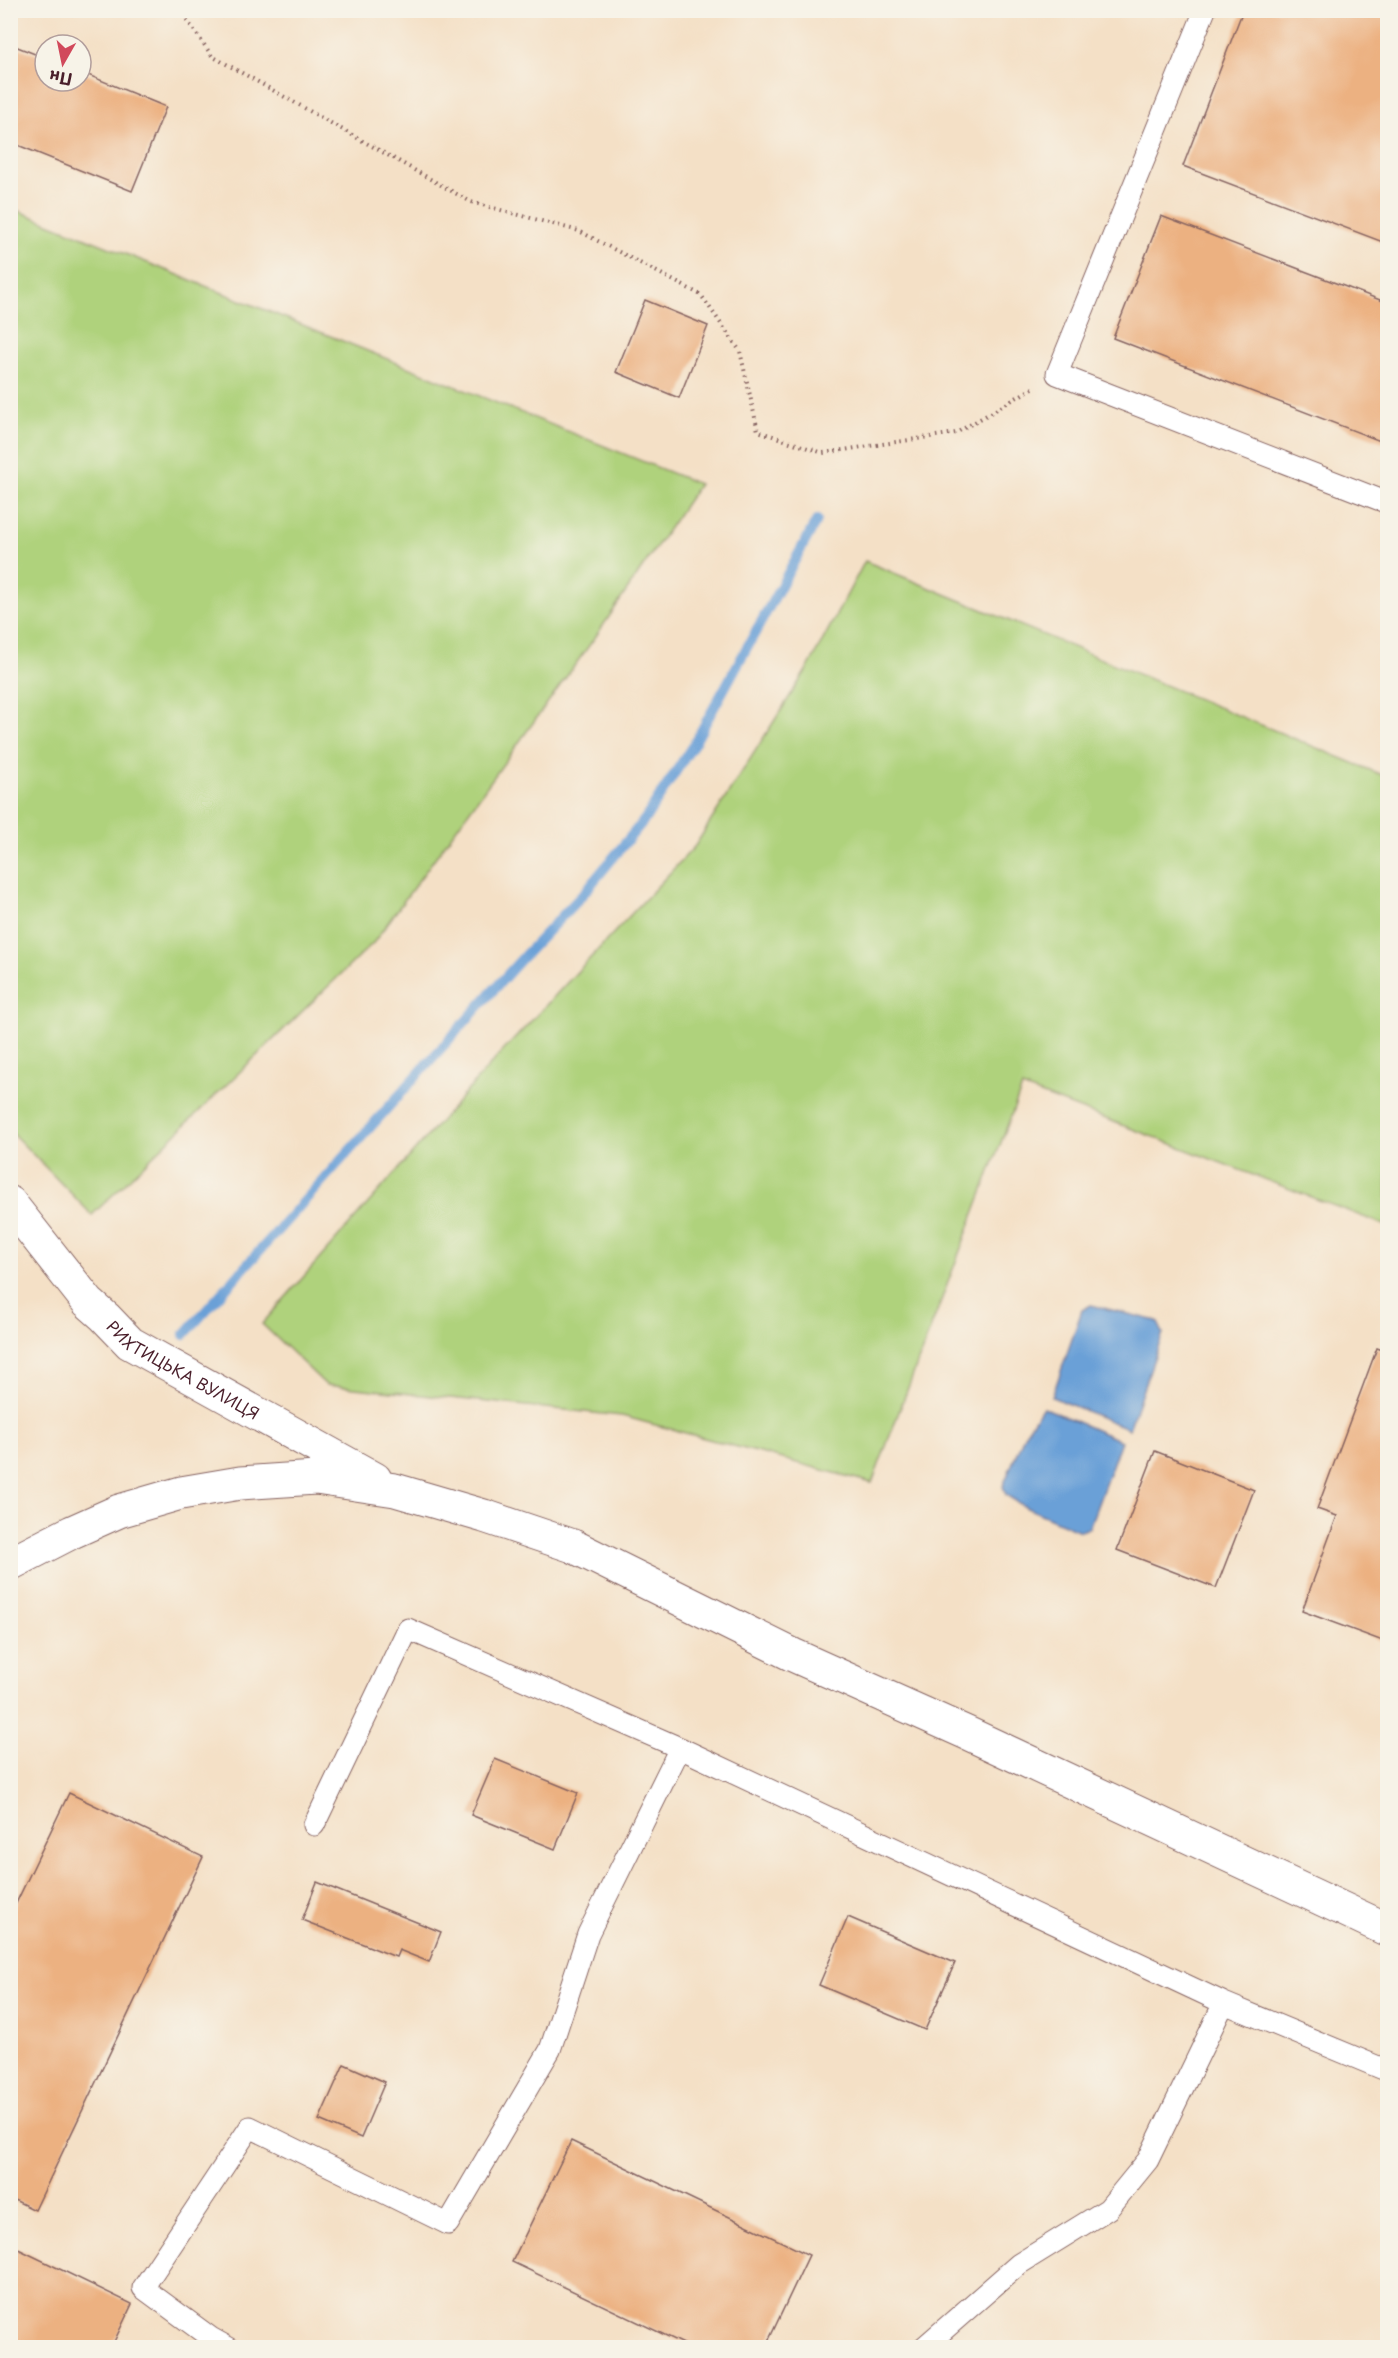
<svg xmlns="http://www.w3.org/2000/svg" width="1398" height="2358" viewBox="0 0 1398 2358" font-family="'Playpen Sans',sans-serif">
  <style>
    .green { fill: #afd27b; stroke: #7c7853; stroke-width: 1.5 }
    .water { fill: #6aa0d7; stroke: #5a6081; stroke-width: 1.5 }
    .lines { fill: none; stroke-linecap: round; stroke-linejoin: round }
    .stream { stroke: #6aa0d7; stroke-width: 10 }
    .building { fill: #ecb181 }
    .lane-casing { stroke: #866361; stroke-width: 23 }
    .street-casing { stroke: #866361; stroke-width: 35 }
    .path { stroke: #866361; stroke-width: 4; stroke-dasharray: 1.5 4.5; stroke-linecap: butt }
    .lane { stroke: #fff; stroke-width: 21 }
    .street { stroke: #fff; stroke-width: 33 }
    .labels { text-anchor: middle; dominant-baseline: central; stroke-width: 5; stroke-linejoin: round; paint-order: stroke }
    .street-label { font-size: 16px; fill: #4a1f2b; stroke: #f7f3e8 }
  </style>
  <rect width="100%" height="100%" fill="#f7f3e8"/>
  <filter id="ink" filterUnits="userSpaceOnUse"><feTurbulence type="fractalNoise" baseFrequency=".0167" numOctaves="2"/><feDisplacementMap in="SourceGraphic" scale="12" xChannelSelector="R" yChannelSelector="G"/><feConvolveMatrix kernelMatrix="1 2 1 2 8 2 1 2 1" color-interpolation-filters="sRGB"/></filter>
  <filter id="wash" filterUnits="userSpaceOnUse"><feTurbulence type="fractalNoise" baseFrequency=".008" numOctaves="4" result="noise"/><feDisplacementMap in="SourceGraphic" scale="24" xChannelSelector="R" yChannelSelector="G"/><feGaussianBlur stdDeviation="1.35" result="paint"/><feColorMatrix in="noise" values="0 0 0 0 0 0 0 0 0 0 0 0 0 0 0 0 0 1.4 0 .05"/><feComposite in="paint" operator="in"/></filter>
  <g filter="url(#wash)">
    <rect width="100%" height="100%" fill="#f4e0c6"/>
    <path class="green" d="M11,208L699,484L596,636L374,942L92,1215L11,1132Z
      M865,561L1387,777V1226L1022,1087L872,1483L622,1416L326,1385L262,1324L490,1065L695,846L809,666Z"/>
    <path class="water" d="M1091,1305L1157,1321L1163,1333L1129,1429L1052,1397L1082,1310Z
      M1043,1407L1121,1441L1089,1528L1080,1531L1027,1508L1006,1495L1003,1486L1025,1433Z"/>
    <g class="lines">
      <path class="stream" d="M184,1335L524,956L584,893L645,819L695,742L817,520"/>
    </g>
    <g id="blocks">
      <path class="building" d="M1243,10H1388V244L1183,166Z
        M10,44L45,58V81H81V72L166,107L132,191L10,142Z
        M1161,216L1388,303V444L1113,338Z
        M645,300L708,326L679,398L616,372Z
        M1377,1348L1388,1352V1643L1302,1611L1337,1516L1317,1509Z
        M1155,1451L1254,1490L1216,1588L1117,1550Z
        M495,1759L578,1793L555,1849L471,1815Z
        M69,1793L203,1857L35,2210L10,2198V1916Z
        M317,1882L441,1932L429,1962L399,1950L396,1957L302,1920Z
        M848,1917L955,1963L925,2030L819,1985Z
        M344,2064L385,2082L361,2138L319,2120Z
        M571,2141L809,2255L765,2348H692L512,2262Z
        M10,2245L132,2304L111,2348H28L10,2339Z"/>
    </g>
  </g>
  <g filter="url(#ink)">
    <use href="#blocks" fill-opacity="0" stroke="#866361" stroke-width="1.5"/>
    <g class="lines">
      <defs>
        <path id="lane" d="M1205,10L1057,374L1388,503
          M314,1825L408,1629L680,1748L1224,2003L1388,2071
          M229,2348L211,2338L143,2288L250,2127L448,2224L550,2050L588,1934L680,1748
          M923,2348L1019,2264L1108,2209L1148,2160L1224,2003"/>
        <g id="street">
          <path id="s1" d="M10,1203L88,1302L105,1317L130,1343L375,1479"/>
          <path d="M10,1564L72,1532L119,1511L181,1493L240,1483L316,1478L395,1490L484,1516L573,1546L793,1655L967,1733L1388,1930"/>
        </g>
      </defs>
      <use href="#lane" class="lane-casing"/>
      <use href="#street" class="street-casing"/>
      <path class="path" d="M180,10L212,56L471,202L579,231L701,295L740,351L758,431L823,453L956,433L1033,388"/>
      <use href="#lane" class="lane"/>
      <use href="#street" class="street"/>
    </g>
  </g>
  <g class="labels">
    <g class="street-label">
      <text stroke="none"><textPath href="#s1" startOffset="244">РИХТИЦЬКА ВУЛИЦЯ</textPath></text>
    </g>
  </g>
  <rect width="1398" height="2358" fill="none" stroke="#f7f3e8" stroke-width="36"/>
  <g transform="translate(63 63) rotate(189)"><circle r="28" fill="#f7f3e8" stroke="#b29e9c" stroke-width="1.5"/>
  <path d="M0-4.5L10 22L0 15L-10 22Z" fill="#d1495b"/>
  <text y="-9" font-size="16" font-weight="bold" text-anchor="middle" fill="#4a1f2b">Пн</text>
  </g>
</svg>
